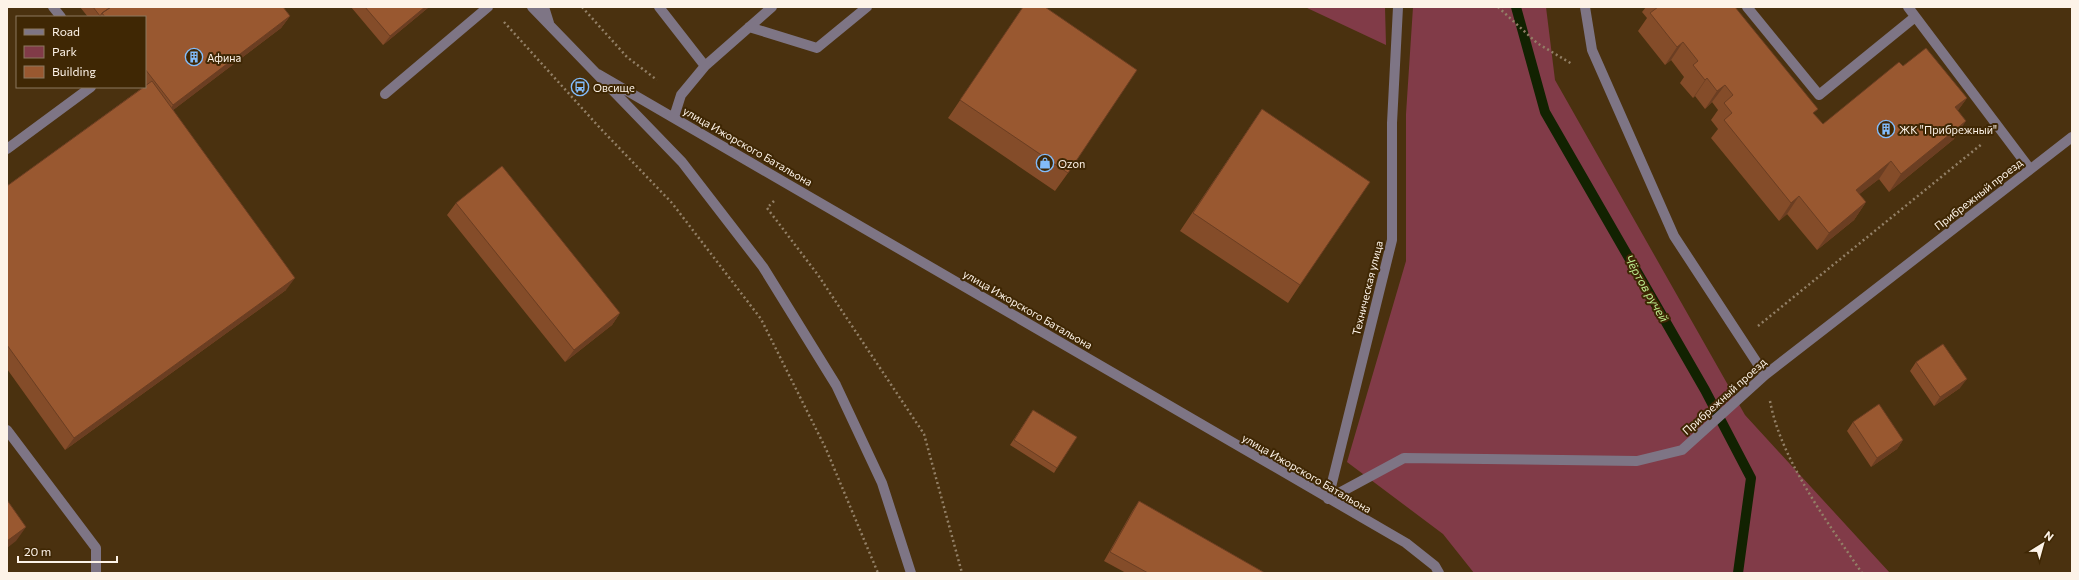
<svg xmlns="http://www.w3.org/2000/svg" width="2079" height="580" viewBox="0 0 2079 580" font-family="Commissioner,sans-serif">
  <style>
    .green { fill: #813b48 }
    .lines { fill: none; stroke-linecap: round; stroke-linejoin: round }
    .stream { stroke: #122201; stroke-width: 10 }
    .path { stroke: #938067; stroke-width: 2.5; stroke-dasharray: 2 3; stroke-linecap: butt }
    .minor { stroke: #7e7585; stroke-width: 10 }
    .wall { fill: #844c29 }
    .shaded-wall { fill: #6b3e22 }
    .building { fill: #995830; stroke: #6b3e22 }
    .labels { text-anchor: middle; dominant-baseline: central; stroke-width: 4; stroke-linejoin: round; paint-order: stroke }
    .poi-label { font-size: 11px; fill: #fdf3e8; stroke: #3f2704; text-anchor: start }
    .street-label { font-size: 11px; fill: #fdf3e8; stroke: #3f2704 }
    .water-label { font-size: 12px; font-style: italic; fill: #beee90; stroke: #3f2704 }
  </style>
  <rect width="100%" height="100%" fill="#4a310f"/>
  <path class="green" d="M1305,7H1385L1386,45Z
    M1413,7H1546L1555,80L1745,415L1890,573H1474L1443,534L1347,462L1406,261V114Z"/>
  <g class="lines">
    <path class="stream" d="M1516,7L1545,112L1705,390L1751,478L1738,573"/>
    <path class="path" d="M582,7L627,57L657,80
      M1498,7L1537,43L1572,64
      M504,22L600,128L672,203L761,319L826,449L878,573
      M774,201L767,208L818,275L924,434L962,573
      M1758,326L1983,143
      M1770,401C1781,460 1828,523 1862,573"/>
    <path class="minor" d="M53,7L61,17
      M532,7L682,162L763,267L836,385L882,483L911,573
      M544,7L549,23
      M659,7L705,66
      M1585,7L1592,50L1674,236L1765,375
      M1747,7L1819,95L1915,17
      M1908,7L2030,169
      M749,27L817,48L867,7
      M598,74L1406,543L1435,566L1439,573
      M385,94L488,7
      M674,117L681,95L705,66L772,7
      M7,149L91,87
      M7,430L96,548V573
      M1328,499L1404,458L1637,461L1682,450L1765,375L2072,137
      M1328,499L1392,240V123L1398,7"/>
  </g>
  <path class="wall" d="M80,7H283L290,16L281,28L173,110L286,290L65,450L7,369V186L142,88L141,87H145V17H88Z
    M351,7H429L383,45Z
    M1023,7L1068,173L1055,191L948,118Z
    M1646,7H1735L1814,114L1823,124L1903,66L1967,98L1958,110L1954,139L1889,192L1879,179L1859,194L1866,202L1854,220L1817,250L1787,214L1779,221L1711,138L1718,129L1711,120L1718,110L1712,102L1705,109L1695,96L1693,98L1680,83L1684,77L1671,60L1665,65L1638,31L1647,18L1642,12Z
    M1262,109L1300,285L1288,303L1180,231Z
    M456,203L620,313L612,325L565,362L447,215Z
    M1916,362L1960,388L1934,406L1910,371Z
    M1033,410L1057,468L1054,473L1010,445Z
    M1853,422L1903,440L1897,449L1871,467L1847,431Z
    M1139,501L1265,573H1126L1104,561L1133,510Z"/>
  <path class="shaded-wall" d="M425,7H429L383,45L390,36Z
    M290,16L281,28L164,117L173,105Z
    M1683,42L1671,60L1665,65L1677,47Z
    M1707,78L1695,96L1693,98L1705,80Z
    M1725,85L1712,102L1705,109L1717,91Z
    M1967,98L1954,116L1955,107Z
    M1966,121L1954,139L1889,192L1901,174Z
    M1891,161L1879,179L1843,207L1856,190Z
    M1799,196L1787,214L1779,221L1791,203Z
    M1866,202L1854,220L1817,250L1829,233Z
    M295,278L286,290L65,450L74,438Z
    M620,313L612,325L565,362L574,350Z
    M1967,379L1960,388L1934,406L1940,397Z
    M1903,440L1897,449L1871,467L1877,458Z
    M26,527L16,541L7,548V541Z"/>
  <path class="building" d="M93,7H111L102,13L100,16Z
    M111,7H283L290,16L173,105L145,69V17H105L102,13Z
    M365,7H425L390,36Z
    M1023,7H1045L1137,70L1068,173L960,100Z
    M1658,7H1735L1818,109L1813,113L1823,124L1899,62L1903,66L1926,48L1967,98L1955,107L1966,121L1901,174L1891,161L1856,190L1866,202L1829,233L1799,196L1791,203L1724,120L1732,113L1724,103L1733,95L1725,85L1717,91L1707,78L1705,80L1693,65L1698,61L1683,42L1677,47L1650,13Z
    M152,81L295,278L74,438L7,345V186L144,87H145V86Z
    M1262,109L1370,182L1300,285L1193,213Z
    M502,166L620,313L574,350L456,203Z
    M1943,344L1967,379L1940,397L1916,362Z
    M1879,404L1903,440L1877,458L1853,422Z
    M1033,410L1077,437L1057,468L1014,440Z
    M7,500L26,527L7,541Z
    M1139,501L1265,573H1148L1110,552Z"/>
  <defs>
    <symbol id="building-ring" viewBox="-11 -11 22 22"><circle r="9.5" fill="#3f2704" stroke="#82bcfa" stroke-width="1.5"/><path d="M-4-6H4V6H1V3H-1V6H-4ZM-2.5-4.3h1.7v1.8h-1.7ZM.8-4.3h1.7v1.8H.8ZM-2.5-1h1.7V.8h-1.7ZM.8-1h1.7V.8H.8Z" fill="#82bcfa"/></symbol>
    <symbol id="bus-ring" viewBox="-11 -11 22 22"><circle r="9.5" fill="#3f2704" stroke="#82bcfa" stroke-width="1.5"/><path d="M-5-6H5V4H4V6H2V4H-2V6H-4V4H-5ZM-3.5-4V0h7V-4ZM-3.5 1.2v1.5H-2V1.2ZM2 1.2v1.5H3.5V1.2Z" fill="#82bcfa"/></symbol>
    <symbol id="shop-ring" viewBox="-11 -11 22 22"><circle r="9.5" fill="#3f2704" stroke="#82bcfa" stroke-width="1.5"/><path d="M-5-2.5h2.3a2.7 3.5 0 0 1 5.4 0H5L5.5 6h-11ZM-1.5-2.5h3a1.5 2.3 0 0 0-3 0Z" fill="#82bcfa"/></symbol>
  </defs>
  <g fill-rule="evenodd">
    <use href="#building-ring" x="184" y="47" width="20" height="20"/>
    <use href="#bus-ring" x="570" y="77" width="20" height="20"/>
    <use href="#building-ring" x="1876" y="119" width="20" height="20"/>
    <use href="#shop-ring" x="1035" y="153" width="20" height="20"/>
  </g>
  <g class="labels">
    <g class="poi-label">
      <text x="207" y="57">Афина</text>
      <text x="593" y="87">Овсище</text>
      <text x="1899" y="129">ЖК "Прибрежный"</text>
      <text x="1058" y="163">Ozon</text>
    </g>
    <g class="street-label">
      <text transform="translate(748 146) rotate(30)">улица Ижорского Батальона</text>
      <text transform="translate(1978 194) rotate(-38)">Прибрежный проезд</text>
      <text transform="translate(1367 288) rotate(-76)">Техническая улица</text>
      <text transform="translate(1028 309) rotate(30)">улица Ижорского Батальона</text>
      <text transform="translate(1724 396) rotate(-42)">Прибрежный проезд</text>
      <text transform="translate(1307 473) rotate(30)">улица Ижорского Батальона</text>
    </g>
    <g class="water-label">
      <text transform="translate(1647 288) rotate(60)">Чёртов ручей</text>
    </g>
  </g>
  <rect width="2079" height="580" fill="none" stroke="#fdf3e8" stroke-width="16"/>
  <rect x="16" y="16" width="130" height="72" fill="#3f2704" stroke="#8b795f"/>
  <rect x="24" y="29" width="20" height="6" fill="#7e7585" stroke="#8b795f"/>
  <text x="52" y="36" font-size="12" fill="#fdf3e8">Road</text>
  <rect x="24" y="46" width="20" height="12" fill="#813b48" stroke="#8b795f"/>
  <text x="52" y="56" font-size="12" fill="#fdf3e8">Park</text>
  <rect x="24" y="66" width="20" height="12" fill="#995830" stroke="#8b795f"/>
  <text x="52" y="76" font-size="12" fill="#fdf3e8">Building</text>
  <g transform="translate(2043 544) rotate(37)" stroke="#3f2704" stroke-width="3" paint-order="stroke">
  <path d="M0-3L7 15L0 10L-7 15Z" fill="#fdf3e8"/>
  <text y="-6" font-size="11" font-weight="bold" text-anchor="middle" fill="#fdf3e8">N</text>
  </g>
  <path d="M18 556v6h99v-6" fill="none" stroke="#fdf3e8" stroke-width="2"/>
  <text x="24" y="556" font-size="12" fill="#fdf3e8" stroke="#3f2704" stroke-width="3" paint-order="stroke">20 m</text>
</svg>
